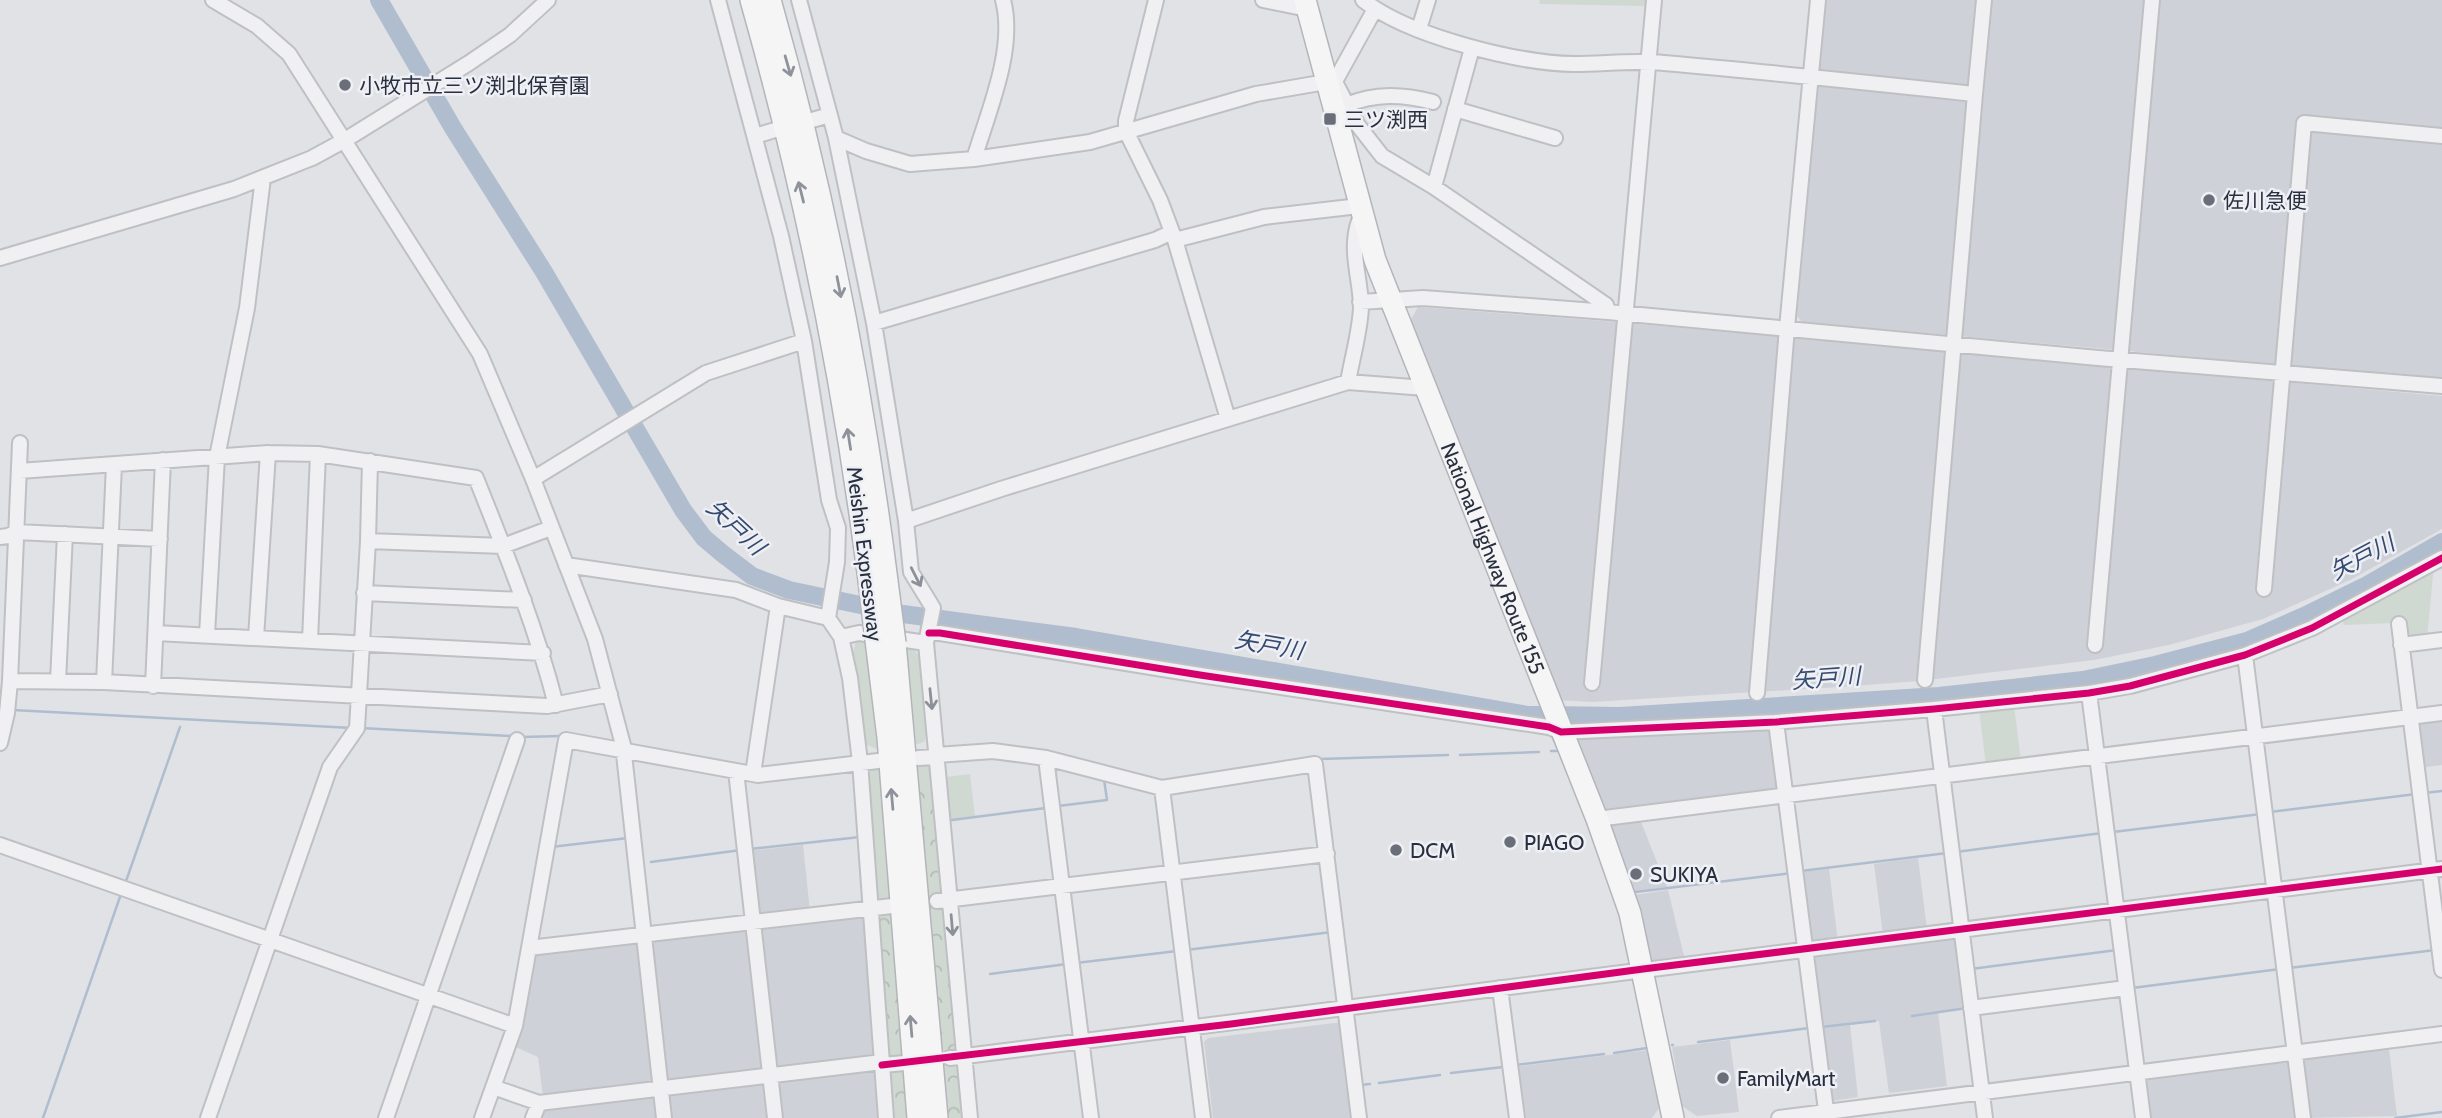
<svg xmlns="http://www.w3.org/2000/svg" width="2442" height="1118" viewBox="0 0 2442 1118" font-family="Cabin,'Noto Sans JP',sans-serif">
  <style>
    .built { fill: #cfd1d8 }
    .green { fill: #d0d9d1 }
    .forest { fill: url(#forest-crowns) }
    .park { fill: url(#park-tufts) }
    .lines { fill: none; stroke-linecap: round; stroke-linejoin: round }
    .stream { stroke: #b0bdcf; stroke-width: 2.5 }
    .river { stroke: #b0bdcf; stroke-width: 18 }
    .minor-casing { stroke: #bfc0c3; stroke-width: 18 }
    .highway-casing { stroke: #b3b5ba; stroke-width: 24 }
    .minor { stroke: #f0f0f2; stroke-width: 14 }
    .highway { stroke: #f5f5f6; stroke-width: 21 }
    .highway-bridge-casing { stroke: #b3b5ba; stroke-width: 24; stroke-linecap: butt }
    .highway-bridge { stroke: #f5f5f6; stroke-width: 21 }
    .cycleway-casing { stroke: #eef0f5; stroke-width: 11 }
    .cycleway { stroke: #d6006c; stroke-width: 7 }
    .oneway { stroke: #8e929a }
    .oneway2 { stroke: #8c9098 }
    .poi-dot { fill: #696e78; stroke: #eef0f5; stroke-width: 2.5 }
    .labels { text-anchor: middle; dominant-baseline: central; stroke-width: 5; stroke-linejoin: round; paint-order: stroke }
    .poi-label { font-size: 21px; fill: #282f3e; stroke: #eef0f5; text-anchor: start }
    .street-label { font-size: 21px; fill: #282f3e; stroke: #eef0f5 }
    .water-label { font-size: 23px; font-style: italic; fill: #354a6f; stroke: #eef0f5 }
  </style>
  <defs>
    <pattern id="forest-crowns" width="20" height="18" patternUnits="userSpaceOnUse" patternTransform="scale(1.75)"><rect width="20" height="18" fill="#d0d9d1"/><path d="M2 6a3 3 0 1 1 6 0M12 15a3 3 0 1 1 6 0" fill="none" stroke="#b3bbb4"/></pattern>
    <pattern id="park-tufts" width="24" height="20" patternUnits="userSpaceOnUse" patternTransform="scale(1.75)"><rect width="24" height="20" fill="#d0d9d1"/><path d="M3 7l-1-3M5 7V3M7 7l1-3M15 17l-1-3M17 17v-4M19 17l1-3" fill="none" stroke="#b3bbb4"/></pattern>
  </defs>
  <rect width="100%" height="100%" fill="#e1e2e5"/>
  <path class="built" d="M1826,0H2442V379L1802,322L1797,316Z
    M1418,307L1616,322L2442,396V529L2352,579L2263,619L2169,645L2094,660L1919,681L1839,687L1592,702L1556,700L1410,321Z
    M2442,716V765L2419,768L2416,719Z
    M1772,726L1780,791L1605,813L1574,736Z
    M1639,817L1667,887L1633,891L1606,821Z
    M803,845L810,911L756,917L748,851Z
    M1918,858L1927,929L1883,935L1874,864Z
    M1829,869L1838,942L1808,945L1800,872Z
    M1668,890L1685,960L1651,964L1634,895Z
    M862,914L866,916L876,1059L773,1071L757,925Z
    M749,926L765,1074L665,1085L649,937Z
    M1956,933L1967,1008L1938,1012L1947,1086L1889,1093L1879,1021L1850,1025L1858,1097L1832,1101L1810,955Z
    M641,938L657,1085L543,1097L538,1057L511,1045L532,950Z
    M1343,1022L1355,1118H1213L1204,1042L1208,1038Z
    M1730,1040L1739,1112L1697,1116L1682,1106L1672,1047Z
    M2389,1049L2397,1116L2306,1118L2299,1060Z
    M1648,1050L1659,1108L1652,1118H1521L1515,1067Z
    M2289,1061L2300,1118H2148L2144,1082L2146,1078Z
    M877,1069L881,1118H779L775,1081Z
    M767,1080L772,1118H668L665,1093Z
    M657,1093L660,1118H536L541,1107Z"/>
  <path class="green" d="M2434,565L2427,639L2404,642L2393,623L2344,625L2341,615Z
    M860,639H866L877,749L864,744L853,652L855,644Z
    M903,645L911,646L920,657L928,733L924,742L914,745Z
    M2014,705L2021,761L1986,766L1979,709Z
    M879,765L893,902L876,903L866,776L870,768Z
    M970,774L975,816L949,820L945,777Z"/>
  <path class="forest" d="M916,762L925,763L931,770L943,897L928,898Z
    M942,904L946,907L959,1050L955,1053L941,1055L928,905Z
    M893,910L906,1060L889,1061L877,913Z
    M957,1061L960,1063L965,1118H946L941,1063Z
    M906,1065L910,1118H892L889,1067Z"/>
  <path class="park" d="M1540,0H1646L1645,6L1539,4Z"/>
  <g class="lines">
    <path class="stream" d="M13,710L352,728
      M361,728L512,736
      M522,737L561,736
      M953,747L978,745
      M1551,751H1559L1552,736
      M1460,755L1539,752
      M1320,759L1448,755
      M2424,793L2442,791
      M1058,806L1107,800L1104,779
      M2270,812L2416,794
      M952,820L1046,808
      M2113,832L2261,814
      M551,847L628,838
      M750,849L860,837
      M1956,852L2102,833
      M651,862L741,850
      M1801,871L1947,853
      M125,884L180,727
      M1635,892L1792,873
      M1186,950L1332,932
      M1076,963L1177,951
      M2289,968L2435,950
      M1971,969L2117,950
      M990,974L1067,964
      M2132,988L2280,969
      M1912,1016L1967,1008
      M1821,1027L1875,1021
      M1698,1042L1809,1028
      M1672,1045H1673
      M1614,1053L1647,1048
      M1515,1065L1604,1054
      M1451,1073L1503,1067
      M1379,1083L1440,1075
      M1360,1085L1370,1084
      M43,1118L121,894
      M2395,1118L2442,1112"/>
    <path class="river" d="M379,0L453,128L544,272L683,510L704,538L723,554L752,576L789,590L903,614L1076,637L1528,715H1543L1620,716L1939,696L2083,680L2155,665L2247,641L2304,616L2367,585L2442,542"/>
    <defs>
      <path id="minor" d="M213,0L257,26L289,54L480,354L533,479L595,639L623,745L664,1118
        M718,0L781,236L804,341L829,500L838,528L837,562L828,618
        M799,0L836,138L874,323L906,521L911,572L933,608L926,643L970,1118
        M1156,0L1126,121V131L1160,200L1175,240L1228,419
        M1263,0L1307,9
        M1363,0C1408,36 1517,63 1574,64C1604,64 1634,60 1664,63C1768,72 1871,83 1975,94L1984,0
        M1419,29L1428,0
        M1334,83L1375,9
        M1346,105C1376,93 1402,94 1433,102
        M1455,109L1555,138
        M812,120L830,115
        M755,136L775,130
        M836,138L866,151L910,164L974,159L1090,142L1256,94L1326,82L1336,84L1357,124L1382,156L1434,187L1606,305L1608,312
        M974,159C988,112 1016,49 1003,0
        M1434,187L1472,48
        M1175,240L1264,217L1359,206
        M0,258L234,189L312,158L345,140L469,63L510,35L548,0
        M1360,302L1423,298L1608,312L2098,358L2442,386
        M874,323L1155,240L1172,232
        M1348,382C1352,358 1361,328 1361,305C1360,277 1349,249 1359,221L1363,219
        M19,471L268,453L318,454L476,478C506,553 536,627 556,705
        M533,479L706,373L804,341
        M906,521L1001,489L1348,382L1425,388
        M0,537L8,536L17,532L160,539
        M368,541L503,546L551,528
        M566,565L736,590L778,606L828,618L841,637L850,678L860,762L886,1118
        M2264,589L2304,123L2442,136
        M364,593L524,600
        M2399,624L2442,970
        M156,633L543,653
        M929,633H940L1200,675L1549,727L1561,732L1776,722L1934,709L2089,693L2130,686L2245,655L2312,628L2442,558
        M207,635L217,457L247,308L263,178
        M841,637L859,633L926,643
        M256,638L268,453
        M310,641L318,454
        M2095,645L2152,0
        M2401,645L2442,640
        M2245,655L2303,1118
        M1925,680L1975,94
        M10,681L104,682L547,706L610,694
        M58,681L65,534
        M104,682L114,465
        M1592,683L1654,0
        M153,686L163,460
        M1757,693L1787,328L1818,0
        M2089,693L2143,1118
        M1934,709L1985,1118
        M1776,722L1827,1118
        M0,743L7,713L10,681L20,443
        M937,755L993,751L1046,758L1162,788L1315,764L1359,1118
        M918,758L937,757
        M1046,758L1091,1118
        M736,771L775,1118
        M753,774L778,606
        M1162,788L1203,1118
        M1597,819L2442,713
        M0,845L515,1026
        M937,901L1327,854
        M529,948L566,740L758,775L878,761
        M1500,988L1517,1118
        M1971,1008L2126,988
        M950,1058L2442,869
        M882,1065L905,1063
        M493,1087L539,1103
        M208,1118L330,767L357,728L368,541L370,461
        M386,1118L517,740
        M482,1118L515,1026L529,948L892,906
        M533,1118L539,1103L882,1062
        M1779,1118L2442,1034"/>
      <g id="highway">
        <path d="M751,0C805,190 844,383 869,580"/>
        <path d="M770,0C824,191 862,384 887,581"/>
        <path id="s1" d="M1305,0L1375,260L1597,819L1630,913L1673,1118"/>
        <path d="M876,640L888,738L918,1118"/>
        <path d="M895,643L937,1118"/>
      </g>
    </defs>
    <use href="#minor" class="minor-casing"/>
    <use href="#highway" class="highway-casing"/>
    <use href="#minor" class="minor"/>
    <use href="#highway" class="highway"/>
    <defs>
      <path id="highway-bridge" d="M869,580L876,640
        M887,581L895,643"/>
    </defs>
    <use href="#highway-bridge" class="highway-bridge-casing"/>
    <use href="#highway-bridge" class="highway-bridge"/>
    <defs>
      <path id="cycleway" d="M929,633H940L1200,675L1549,727L1561,732L1776,722L1934,709L2089,693L2130,686L2245,655L2312,628L2442,558
        M882,1065L1231,1024L1643,969L2442,869"/>
    </defs>
    <use href="#cycleway" class="cycleway-casing"/>
    <use href="#cycleway" class="cycleway"/>
  </g>
  <defs><path id="oneway-shaft" d="M-6 0H5M1.5-3L5.5 0L1.5 3" fill="none" stroke-width="1.6" stroke-linecap="round" stroke-linejoin="round" transform="scale(1.75)"/></defs>
  <g class="oneway">
    <use href="#oneway-shaft" transform="translate(788 66) rotate(74)"/>
    <use href="#oneway-shaft" transform="translate(801 192) rotate(-104)"/>
    <use href="#oneway-shaft" transform="translate(839 287) rotate(79)"/>
    <use href="#oneway-shaft" transform="translate(849 439) rotate(-99)"/>
    <use href="#oneway-shaft" transform="translate(892 799) rotate(-95)"/>
    <use href="#oneway-shaft" transform="translate(911 1026) rotate(-95)"/>
  </g>
  <g class="oneway2">
    <use href="#oneway-shaft" transform="translate(916 577) rotate(63)"/>
    <use href="#oneway-shaft" transform="translate(931 699) rotate(84)"/>
    <use href="#oneway-shaft" transform="translate(952 925) rotate(85)"/>
  </g>
  <g class="poi-dot">
    <circle cx="345" cy="85" r="7"/>
    <rect x="1323" y="112" width="14" height="14" rx="3.5"/>
    <circle cx="2209" cy="200" r="7"/>
    <circle cx="1510" cy="842" r="7"/>
    <circle cx="1396" cy="850" r="7"/>
    <circle cx="1636" cy="874" r="7"/>
    <circle cx="1723" cy="1078" r="7"/>
  </g>
  <g class="labels">
    <g class="poi-label">
      <text x="359" y="85">小牧市立三ツ渕北保育園</text>
      <text x="1344" y="119">三ツ渕西</text>
      <text x="2223" y="200">佐川急便</text>
      <text x="1524" y="842">PIAGO</text>
      <text x="1410" y="850">DCM</text>
      <text x="1650" y="874">SUKIYA</text>
      <text x="1737" y="1078">FamilyMart</text>
    </g>
    <g class="street-label">
      <text transform="translate(865 554) rotate(83)">Meishin Expressway</text>
      <text stroke="none"><textPath href="#s1" startOffset="590">National Highway Route 155</textPath></text>
    </g>
    <g class="water-label">
      <text transform="translate(736 527) rotate(43)">矢戸川</text>
      <text transform="translate(2362 557) rotate(-28)">矢戸川</text>
      <text transform="translate(1269 645) rotate(10)">矢戸川</text>
      <text transform="translate(1826 678) rotate(-4)">矢戸川</text>
    </g>
  </g>
</svg>
